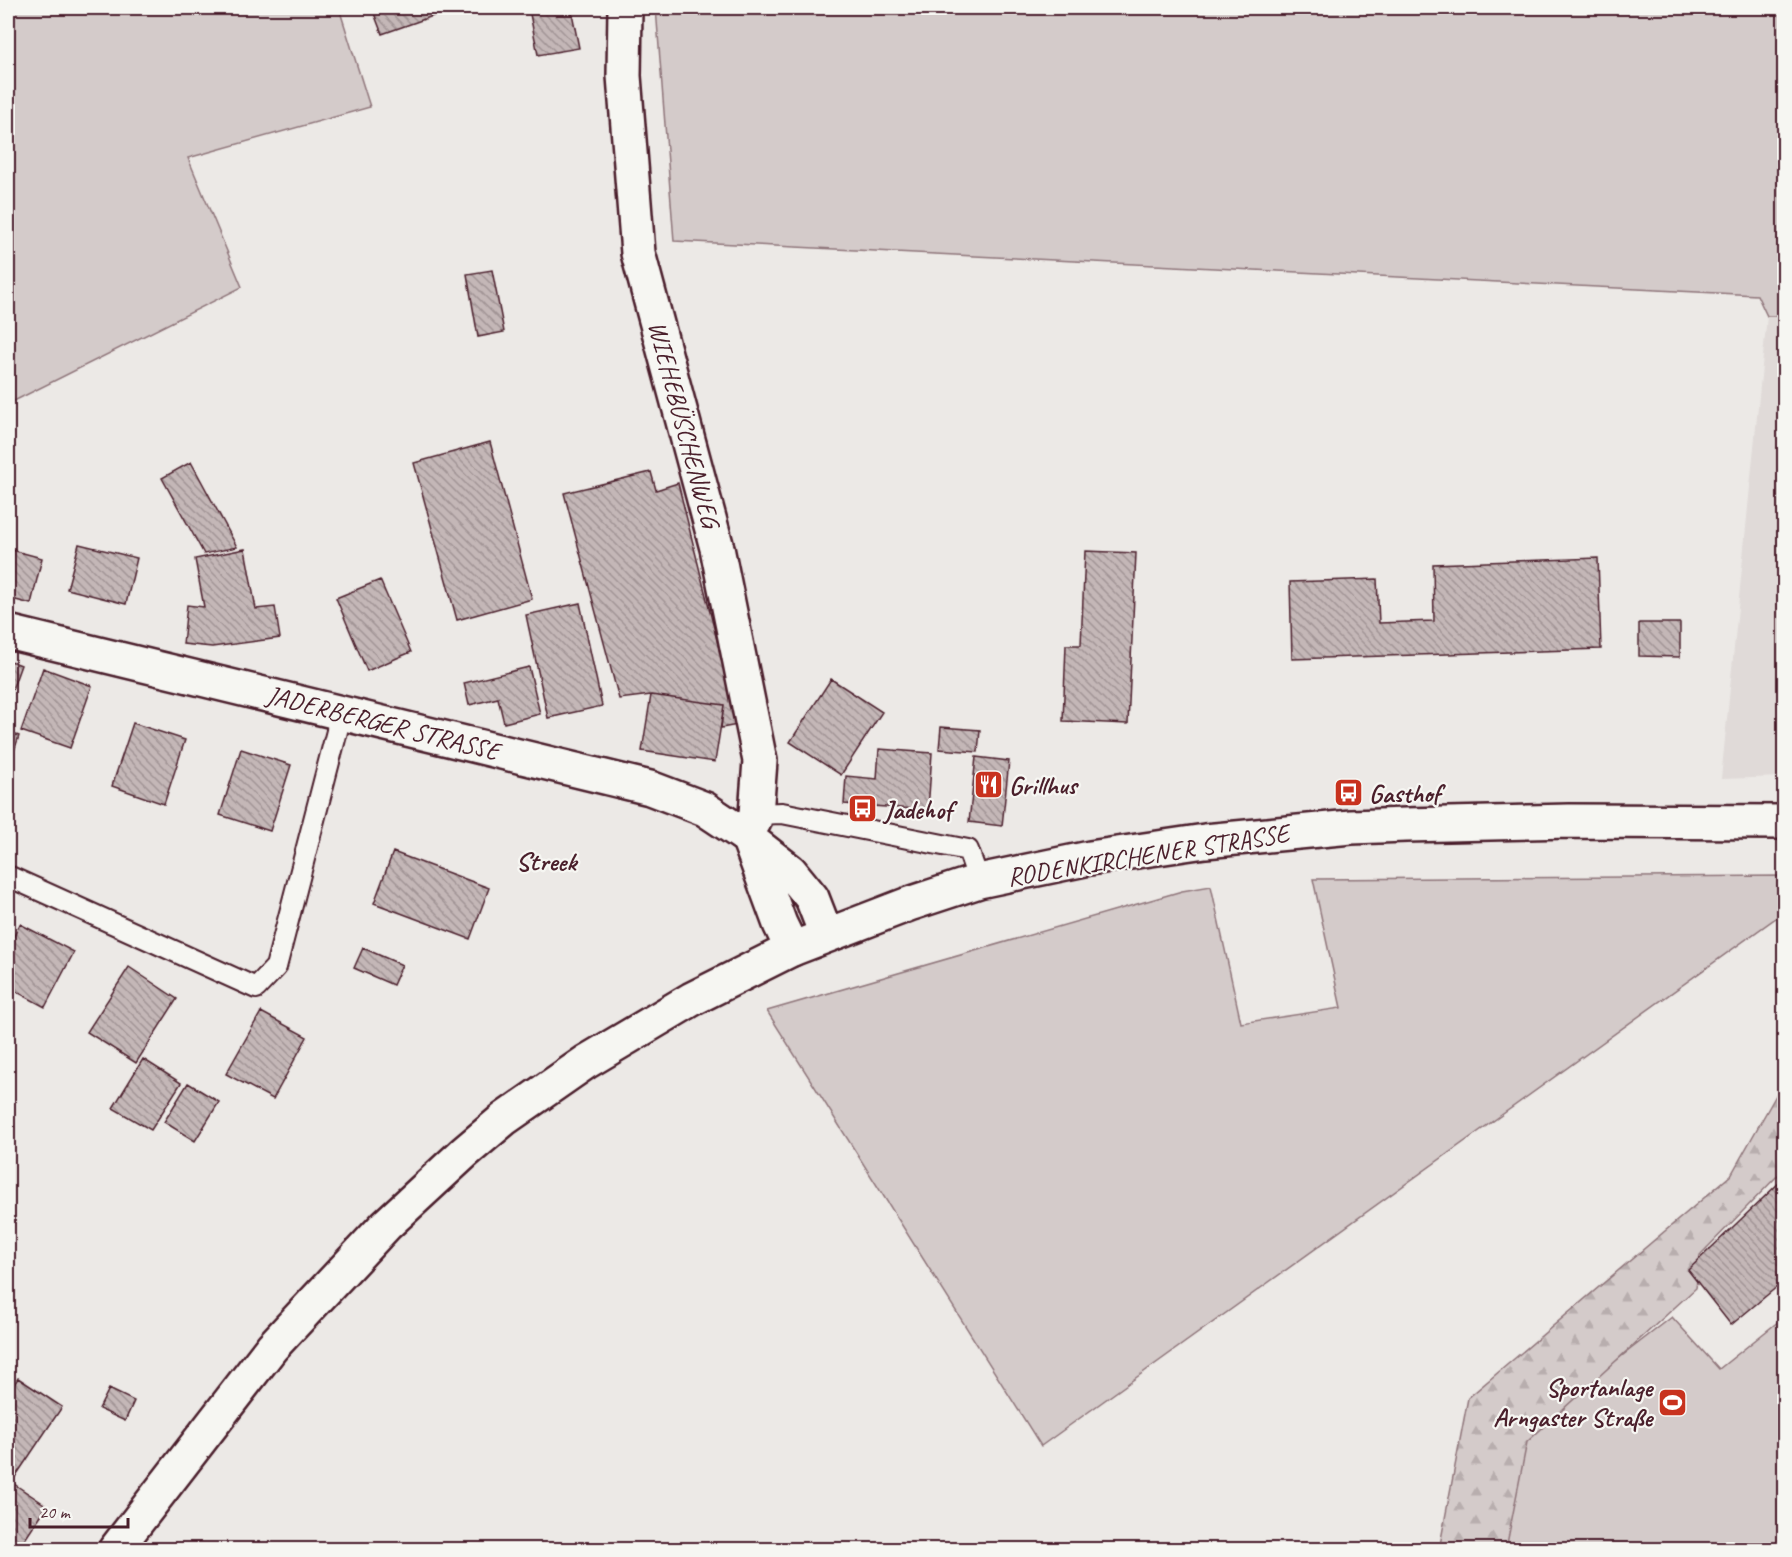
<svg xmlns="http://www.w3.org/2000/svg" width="1792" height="1557" viewBox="0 0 1792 1557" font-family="Caveat,sans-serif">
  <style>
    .built { fill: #e0dad8 }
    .green { fill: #d4cbca; stroke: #8f757a; stroke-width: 1.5 }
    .forest { fill: url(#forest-firs); stroke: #8f757a; stroke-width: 1.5 }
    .building { fill: url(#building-back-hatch); stroke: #4a1f2b; stroke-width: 1.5 }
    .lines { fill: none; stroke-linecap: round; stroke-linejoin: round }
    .lane-casing { stroke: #4a1f2b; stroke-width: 24 }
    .street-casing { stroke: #4a1f2b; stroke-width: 38 }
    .secondary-casing { stroke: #4a1f2b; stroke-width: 38 }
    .primary-casing { stroke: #4a1f2b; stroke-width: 38 }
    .lane { stroke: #f6f6f2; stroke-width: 20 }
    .street { stroke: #f6f6f2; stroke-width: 33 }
    .secondary { stroke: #f6f6f2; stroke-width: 33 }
    .primary { stroke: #f6f6f2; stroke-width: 33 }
    .labels { text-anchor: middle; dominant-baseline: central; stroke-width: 4.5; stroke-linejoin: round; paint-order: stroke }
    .street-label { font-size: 26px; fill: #4a1f2b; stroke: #f6f6f2 }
    .poi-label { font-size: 26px; font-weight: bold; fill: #4a1f2b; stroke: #f6f6f2; text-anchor: start }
    .neighbourhood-label { font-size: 27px; font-weight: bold; fill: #4a1f2b; stroke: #f6f6f2 }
  </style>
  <defs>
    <pattern id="forest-firs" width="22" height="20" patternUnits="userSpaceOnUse" patternTransform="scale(1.5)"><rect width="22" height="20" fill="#d4cbca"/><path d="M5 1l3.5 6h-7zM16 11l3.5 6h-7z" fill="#b8aeae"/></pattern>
    <pattern id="building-back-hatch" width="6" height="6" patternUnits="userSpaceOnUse" patternTransform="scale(1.5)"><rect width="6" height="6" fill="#c4b7b7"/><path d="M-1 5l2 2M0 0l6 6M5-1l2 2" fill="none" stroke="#a19495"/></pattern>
  </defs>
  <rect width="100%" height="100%" fill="#ece9e6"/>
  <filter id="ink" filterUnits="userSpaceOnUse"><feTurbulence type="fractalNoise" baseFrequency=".0167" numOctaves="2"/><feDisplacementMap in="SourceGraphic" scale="12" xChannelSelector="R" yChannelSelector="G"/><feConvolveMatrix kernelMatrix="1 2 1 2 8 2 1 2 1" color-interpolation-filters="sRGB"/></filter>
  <g filter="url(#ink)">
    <path class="built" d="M1767,316H1784V777L1721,779Z"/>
    <path class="green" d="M8,8H339L370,107L188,158L242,287L8,404Z
      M656,8H1784V316H1767L1757,295L674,241Z
      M1784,876V912L1041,1446L767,1011L1182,891L1211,886L1241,1023L1341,1008L1313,879Z
      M1672,1317L1719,1369L1784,1317V1549L1497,1550L1519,1436Z"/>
    <path class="forest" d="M1784,1081V1169L1700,1255L1696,1288L1527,1442L1506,1549L1439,1550L1468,1398L1731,1175Z"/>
    <path class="building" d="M372,8H430L433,16L382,34Z
      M564,8H571L579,48L538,55L530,14Z
      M492,270L504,332L478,337L467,274Z
      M490,442L532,599L457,620L414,463Z
      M191,462L237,547L204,554L162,478Z
      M651,472L656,490L678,483L738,725L721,728L724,705L651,695L619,699L564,493Z
      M79,544L137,558L126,604L67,589Z
      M8,549L42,558L31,604L8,598Z
      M245,549L256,609L275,607L280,638L212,647L183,644L187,605L204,607L195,559Z
      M1085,551L1136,553L1128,724L1063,721L1066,645H1081Z
      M1598,558L1601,649L1292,659L1290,582L1377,579L1379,623L1434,621L1433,564Z
      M380,580L411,652L367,671L336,598Z
      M580,603L602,706L548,718L526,615Z
      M1639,623H1680V657L1639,656Z
      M8,660L21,665L8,701Z
      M529,667L540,714L504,723L498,698L469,705L464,683Z
      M43,668L92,686L70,748L21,731Z
      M831,679L882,712L841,775L790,742Z
      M651,695L724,705L715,762L642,751Z
      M133,723L185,740L164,804L112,786Z
      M941,727L980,730L978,752L939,749Z
      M8,732L19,736L8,769Z
      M241,749L291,765L270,831L220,815Z
      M879,749L932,753L928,810L844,804L846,776L877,779Z
      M976,757L1009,761L1002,826L969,822Z
      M393,852L489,888L470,939L374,903Z
      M20,924L74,952L45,1007L8,987V948Z
      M363,948L402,965L393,985L354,968Z
      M129,967L177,999L136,1063L87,1032Z
      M261,1012L307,1037L273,1099L226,1074Z
      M143,1059L181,1083L151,1130L113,1108Z
      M188,1083L219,1102L195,1141L164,1122Z
      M1782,1180H1784V1281L1731,1325L1688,1270Z
      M18,1378L62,1407L11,1483L8,1480V1394Z
      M109,1389L134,1401L125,1421L99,1409Z
      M8,1480L47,1506L18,1550H8Z"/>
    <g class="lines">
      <defs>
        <path id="lane" d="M756,814L782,813L968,850L979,881
          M8,876L256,988L276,967L337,731L338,712"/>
        <path id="street" d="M625,8L624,76L638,253L717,548L760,761L756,814L754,822L744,835"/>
        <path id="secondary" d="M8,632L650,788L705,809L744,835L790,871L812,898L826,934
          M749,840L780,924L792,949"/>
        <path id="primary" d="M115,1550L272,1347L386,1225L465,1152L504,1119L586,1062L692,999L792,949L909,904L979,881L1090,858L1205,841L1351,827L1406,825L1569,821L1784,822"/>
      </defs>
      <use href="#lane" class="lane-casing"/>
      <use href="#street" class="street-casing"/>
      <use href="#secondary" class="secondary-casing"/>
      <use href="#primary" class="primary-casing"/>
      <use href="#lane" class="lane"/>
      <use href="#street" class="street"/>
      <use href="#secondary" class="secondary"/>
      <use href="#primary" class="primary"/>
    </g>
  </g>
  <defs>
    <symbol id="restaurant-square" viewBox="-11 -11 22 22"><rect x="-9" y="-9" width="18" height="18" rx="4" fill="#c8321e" stroke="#f6f6f2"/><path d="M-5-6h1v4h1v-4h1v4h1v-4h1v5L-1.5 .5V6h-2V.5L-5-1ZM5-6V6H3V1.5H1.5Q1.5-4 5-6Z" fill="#fff"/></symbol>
    <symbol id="bus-square" viewBox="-11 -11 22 22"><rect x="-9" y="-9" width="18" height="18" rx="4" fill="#c8321e" stroke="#f6f6f2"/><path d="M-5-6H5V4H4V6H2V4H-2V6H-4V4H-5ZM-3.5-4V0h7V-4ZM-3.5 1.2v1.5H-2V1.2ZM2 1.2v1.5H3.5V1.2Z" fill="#fff"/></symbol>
    <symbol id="stadium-square" viewBox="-11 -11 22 22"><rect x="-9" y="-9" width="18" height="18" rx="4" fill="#c8321e" stroke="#f6f6f2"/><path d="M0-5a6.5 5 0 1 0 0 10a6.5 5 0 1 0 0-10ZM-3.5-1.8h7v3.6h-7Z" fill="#fff"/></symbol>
  </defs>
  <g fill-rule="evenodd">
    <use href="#restaurant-square" x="972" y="768" width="33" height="33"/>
    <use href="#bus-square" x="1332" y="776" width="33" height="33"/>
    <use href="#bus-square" x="846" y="792" width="33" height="33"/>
    <use href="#stadium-square" x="1656" y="1386" width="33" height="33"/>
  </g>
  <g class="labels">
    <g class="street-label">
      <text transform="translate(684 424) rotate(75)">WIEHEBÜSCHENWEG</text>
      <text transform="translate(383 723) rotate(14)">JADERBERGER STRASSE</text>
      <text transform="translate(1148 855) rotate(-9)">RODENKIRCHENER STRASSE</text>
    </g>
    <g class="poi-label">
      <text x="1009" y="785">Grillhus</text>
      <text x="1369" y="793">Gasthof</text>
      <text x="884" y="809">Jadehof</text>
      <text x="1652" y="1387" text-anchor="end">Sportanlage<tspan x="1652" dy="30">Arngaster Straße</tspan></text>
    </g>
    <g class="neighbourhood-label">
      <text x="546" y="861">Streek</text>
    </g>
  </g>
  <rect width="1792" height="1557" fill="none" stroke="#f6f6f2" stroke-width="30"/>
  <rect x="15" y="15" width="1762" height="1527" fill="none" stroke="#4a1f2b" stroke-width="2" filter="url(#ink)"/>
  <path d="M30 1518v9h98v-9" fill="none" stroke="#4a1f2b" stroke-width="3"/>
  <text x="39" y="1518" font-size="18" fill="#4a1f2b" stroke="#f6f6f2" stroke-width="4.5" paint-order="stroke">20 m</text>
</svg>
